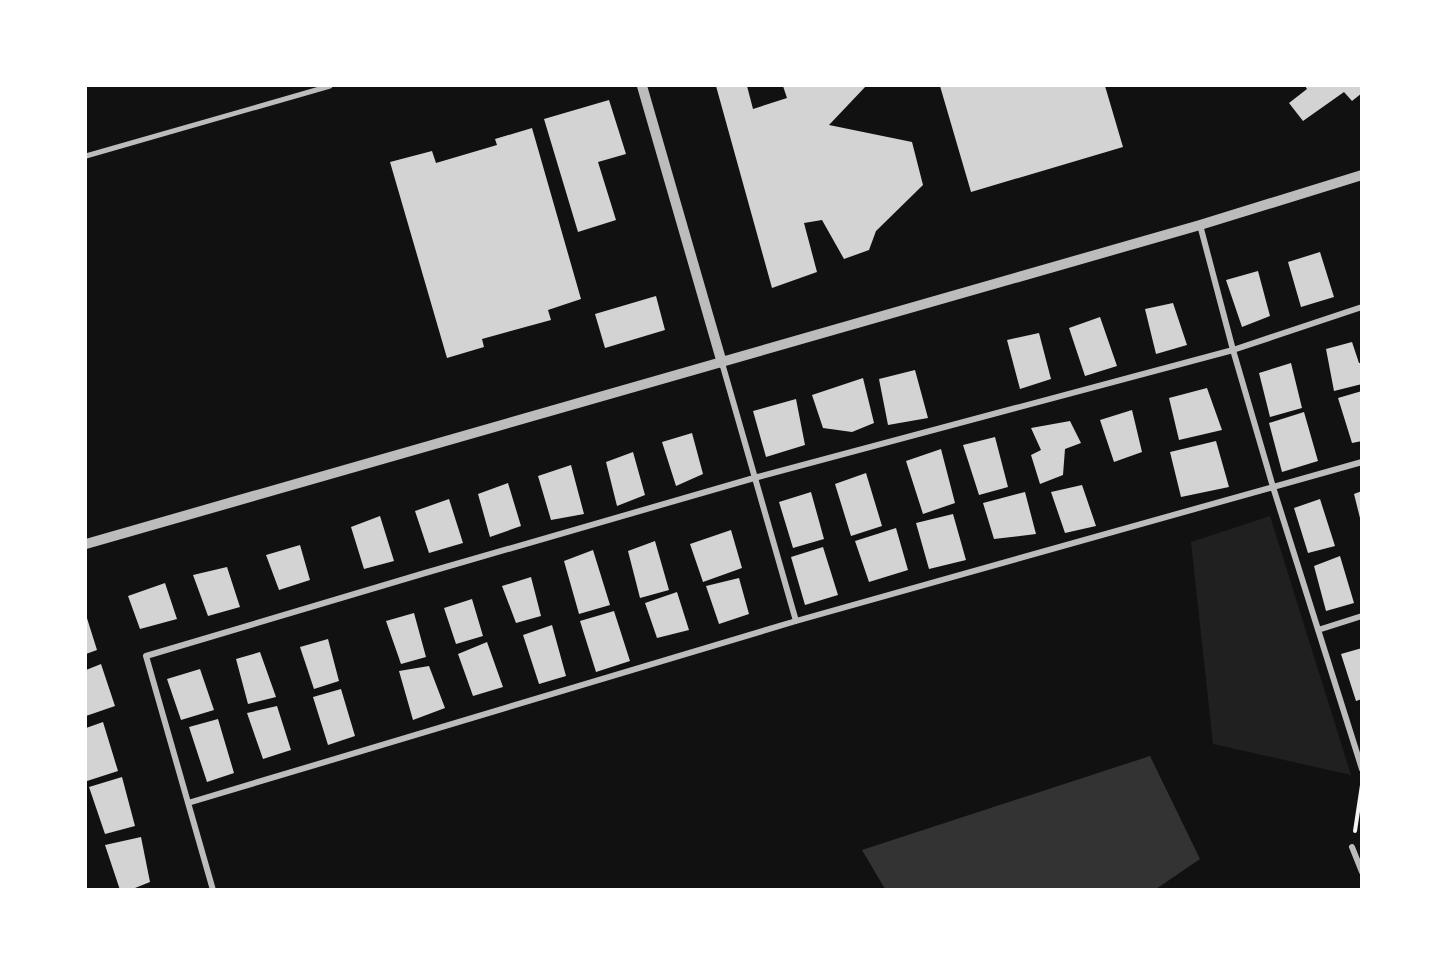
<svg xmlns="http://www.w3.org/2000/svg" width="1447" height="975" viewBox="0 0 1447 975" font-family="Commissioner,sans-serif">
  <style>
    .green { fill: #202020 }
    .water { fill: #333 }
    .building { fill: #d3d3d3 }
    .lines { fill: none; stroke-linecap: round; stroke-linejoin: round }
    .path { stroke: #f5f5f5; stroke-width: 4 }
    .pedestrian { stroke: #bcbcbc; stroke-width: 5 }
    .minor { stroke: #bcbcbc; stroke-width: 6 }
    .tertiary { stroke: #bcbcbc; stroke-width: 10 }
  </style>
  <rect width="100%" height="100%" fill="#111"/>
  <path class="green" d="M1270,516L1351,775L1213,744L1191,542Z"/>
  <path class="water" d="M1150,756L1200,859L1156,889H885L862,850Z"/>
  <path class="building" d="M716,86H747L753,109L787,98L783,86H866L829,125L912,142L923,185L876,231L869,250L844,259L822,220L804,223L817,272L772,288Z
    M940,86H1105L1123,147L971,192Z
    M1305,86H1362V93L1352,101L1344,92L1303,121L1289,103L1307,89Z
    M609,100L626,154L598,162L616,220L578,232L544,119Z
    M532,128L581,299L548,310L551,320L482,339L484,347L447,358L390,162L432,151L436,163L497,145L495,139Z
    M1320,252L1334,297L1301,307L1288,262Z
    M1258,271L1270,316L1242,327L1226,280Z
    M656,296L665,330L605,348L595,314Z
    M1173,303L1187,345L1156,354L1145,309Z
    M1100,317L1117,366L1085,376L1069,328Z
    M1039,333L1051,379L1020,389L1007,340Z
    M1352,342L1359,363H1362V384L1334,391L1326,349Z
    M1291,363L1302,408L1270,417L1259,373Z
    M915,370L928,418L888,425L879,379Z
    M863,378L874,423L852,432L823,428L812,395Z
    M1207,388L1222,430L1179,440L1169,398Z
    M1362,391V441L1352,443L1338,398Z
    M796,399L805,445L766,457L753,411Z
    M1132,410L1142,452L1114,462L1100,420Z
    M1304,412L1318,461L1282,472L1269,423Z
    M1070,421L1081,443L1065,449L1063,475L1040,484L1031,455L1041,450L1031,428Z
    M692,433L703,474L676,486L662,442Z
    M995,437L1008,487L979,495L963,445Z
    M1216,441L1229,487L1181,497L1170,452Z
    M941,449L955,503L923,514L906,461Z
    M633,452L645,495L617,506L606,462Z
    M571,465L584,514L551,520L538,476Z
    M866,473L882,526L851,536L835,484Z
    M508,483L521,526L490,537L478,494Z
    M1082,485L1096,526L1065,533L1051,492Z
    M1362,491V522H1361L1354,494Z
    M811,492L824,539L793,548L779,502Z
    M1025,492L1036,534L994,539L983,503Z
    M449,499L463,543L429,553L415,511Z
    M1320,499L1335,546L1308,553L1294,508Z
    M953,514L966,560L929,569L916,523Z
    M380,516L394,561L364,569L351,527Z
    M896,528L908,570L869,582L855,541Z
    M731,530L742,568L703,582L690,544Z
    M655,541L669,590L640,598L628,551Z
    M300,545L310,580L279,590L266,555Z
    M823,547L838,595L805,605L791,557Z
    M593,550L610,605L579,614L564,561Z
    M1340,556L1354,603L1326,611L1314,566Z
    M227,567L240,607L208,616L193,575Z
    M531,577L541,616L516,623L502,586Z
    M739,578L749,614L719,624L706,586Z
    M165,583L177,619L140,629L128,596Z
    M677,592L689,630L657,638L645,603Z
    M472,599L483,636L456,644L444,608Z
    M614,611L630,661L596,672L580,621Z
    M414,613L426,657L401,664L386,621Z
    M86,615L97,650L86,654Z
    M552,625L566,676L539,684L523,635Z
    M328,639L339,681L314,689L300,647Z
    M487,642L503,687L473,696L458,654Z
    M1362,648V699L1356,701L1341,654Z
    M260,652L276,697L248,704L236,659Z
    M101,664L115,706L86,716V670Z
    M429,666L445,708L413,720L399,671Z
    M200,669L214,710L181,720L167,679Z
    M341,689L355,736L328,745L313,697Z
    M277,706L291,750L263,759L247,713Z
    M218,719L234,773L207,782L189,727Z
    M103,722L118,771L87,781L86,728Z
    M122,777L135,826L105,834L89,787Z
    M141,837L150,882L130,890H120L105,845Z"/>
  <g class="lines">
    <path class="path" d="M1355,831L1362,785"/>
    <path class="pedestrian" d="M86,156L330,86"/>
    <path class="minor" d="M1200,225L1233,350L1273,487L1362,769
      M722,363L796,621
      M1318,630L1362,616
      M188,803L796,621L1362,462
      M1352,847L1362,872
      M213,890L146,656L425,573L754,478L1233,350L1362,307"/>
    <path class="tertiary" d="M642,86L722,363
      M86,544L1200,225L1362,175"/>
  </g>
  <rect width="1447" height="975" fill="none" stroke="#ffffff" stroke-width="174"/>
</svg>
